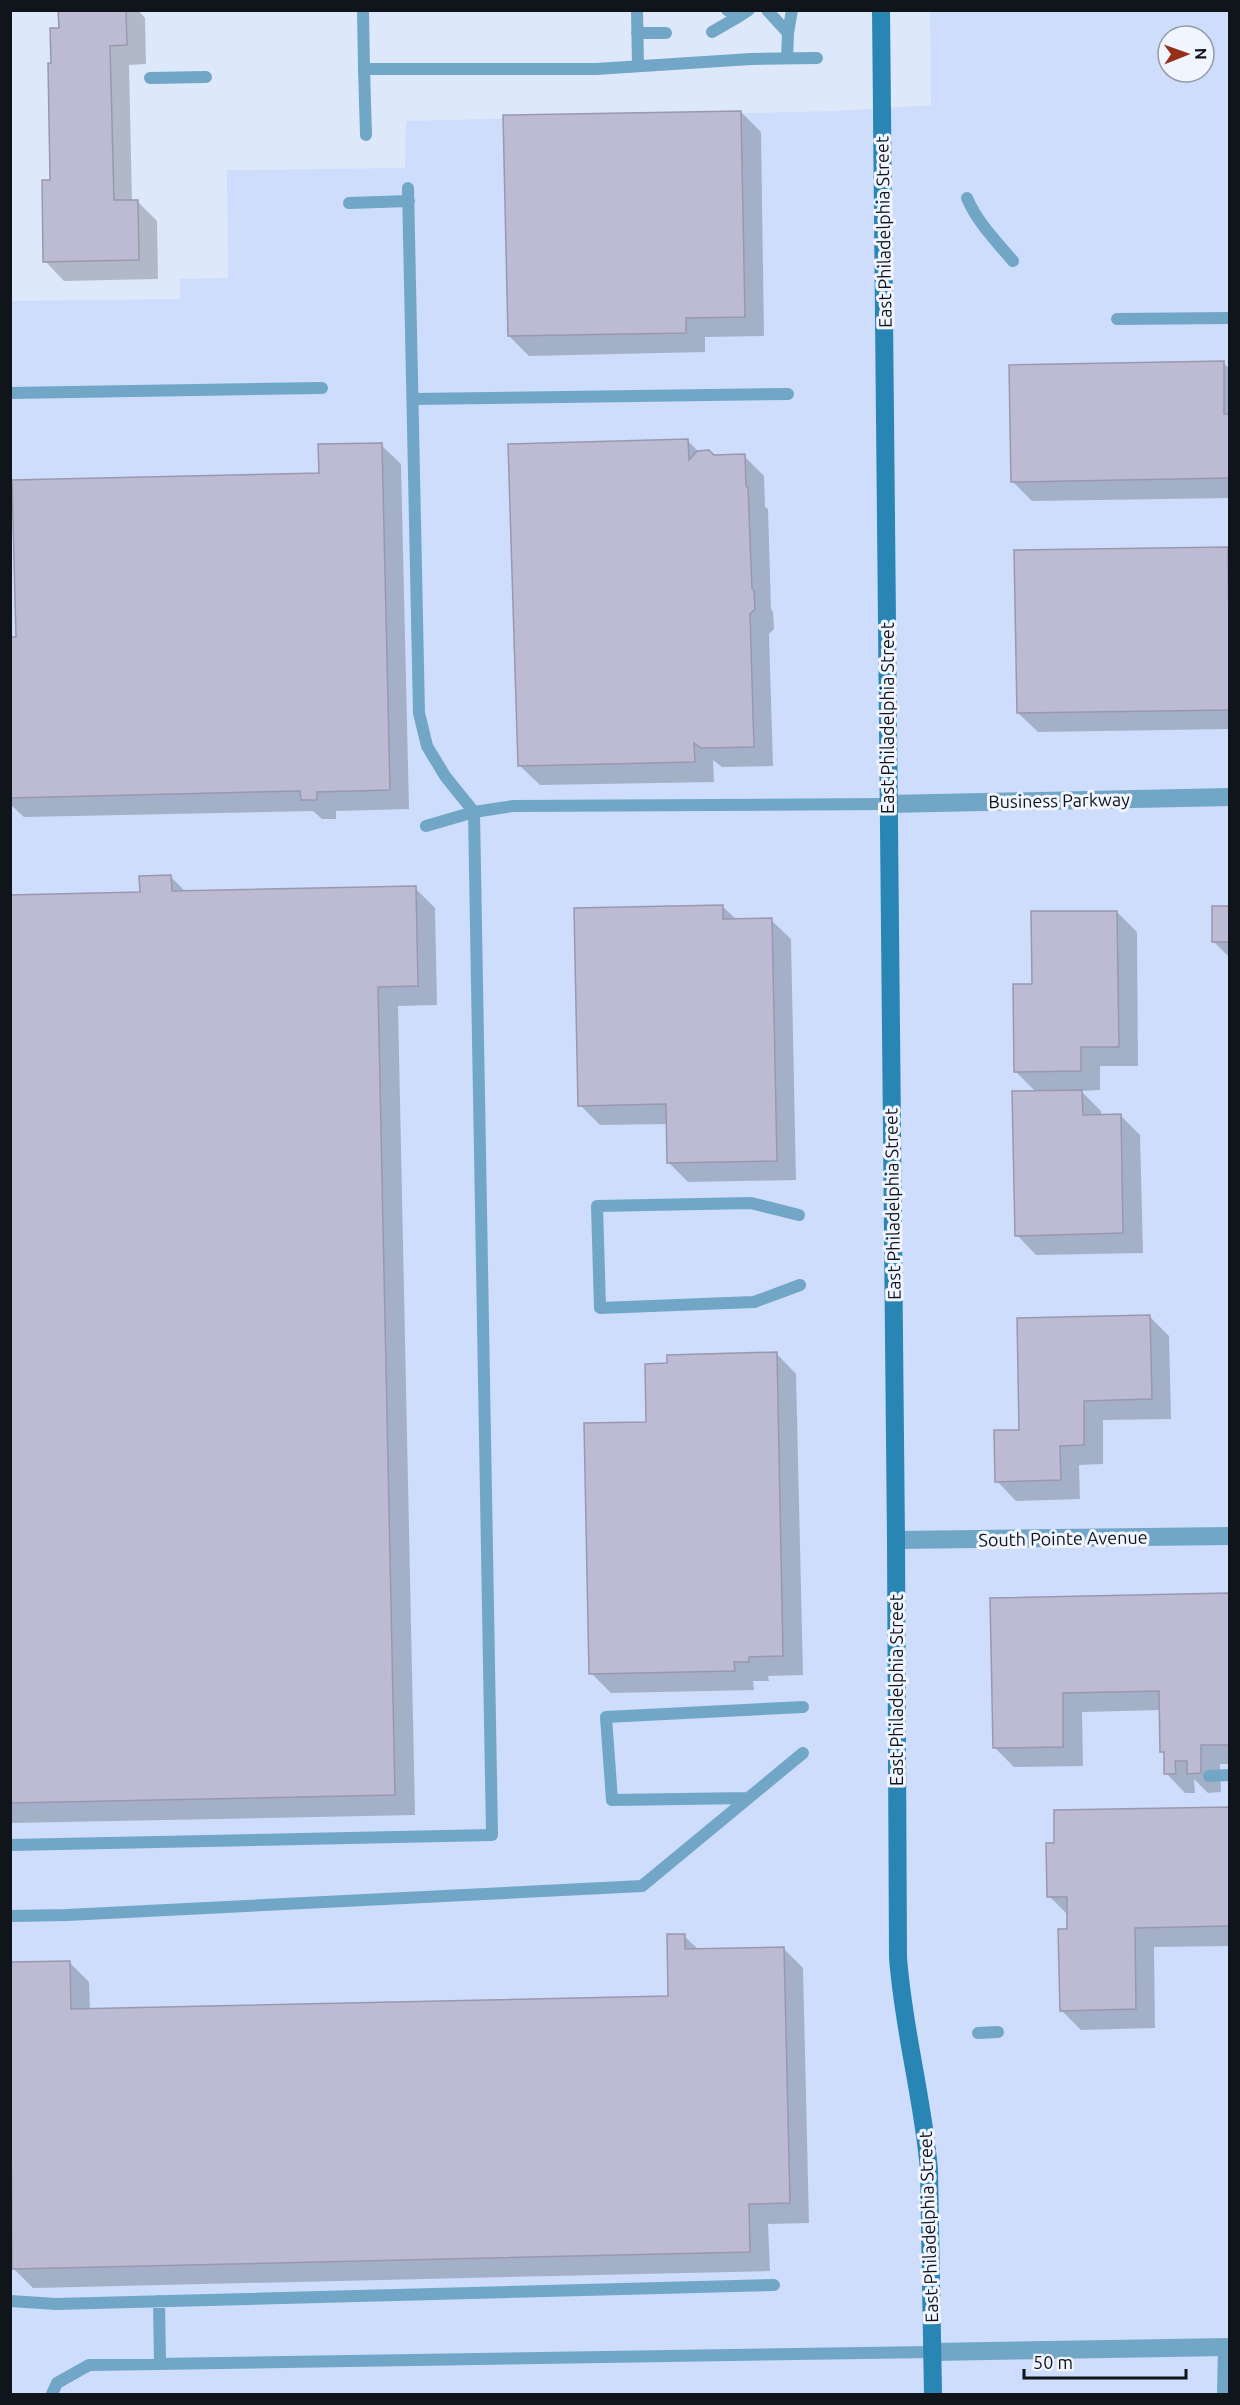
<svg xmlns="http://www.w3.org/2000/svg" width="1240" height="2405" font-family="Ubuntu,sans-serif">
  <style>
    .built { fill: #cdddfb; fill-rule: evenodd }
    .shadow { fill: #0003 }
    .building { fill: #bdbbd4; stroke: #9998af; stroke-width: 1.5 }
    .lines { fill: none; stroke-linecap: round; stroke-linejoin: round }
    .lane { stroke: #72a6c6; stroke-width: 12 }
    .street { stroke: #72a6c6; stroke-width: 18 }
    .secondary { stroke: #2985b4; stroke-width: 18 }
    .labels { text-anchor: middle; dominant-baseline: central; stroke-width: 6; stroke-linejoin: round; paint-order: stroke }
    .street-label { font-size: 18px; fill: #10151c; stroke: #f0f5ff }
  </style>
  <rect width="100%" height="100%" fill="#dee8fb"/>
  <path class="built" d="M 930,11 L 1229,11 L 1229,2394 L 11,2394 L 10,301 L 180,299 L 180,279 L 228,278 L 227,170 L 405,168 L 406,121 L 838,111 L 931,105 ZM 1168,36 L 1204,36 L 1204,72 L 1168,72 Z"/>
  <path class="shadow" d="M 60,10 L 138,10 L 145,18 L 146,64 L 129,65 L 132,201 L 137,201 L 157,221 L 158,279 L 64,281 L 45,261 L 52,181 L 52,65 L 60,29 Z
    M 741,112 L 761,132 L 764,336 L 705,337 L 705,352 L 529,356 L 509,336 Z
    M 1223,363 L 1230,369 L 1230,498 L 1032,501 L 1013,482 Z
    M 687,440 L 699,452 L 713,457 L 744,456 L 764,476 L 765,507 L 768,509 L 771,609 L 773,612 L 774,629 L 769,634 L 773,766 L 722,767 L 713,760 L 714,782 L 540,785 L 520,766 Z
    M 381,445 L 401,464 L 409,809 L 336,811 L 336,819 L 322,819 L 313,811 L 24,817 L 10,804 L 10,639 L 17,639 L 320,475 Z
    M 1227,549 L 1230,551 L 1230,729 L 1038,732 L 1018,713 Z
    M 171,877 L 186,892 L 415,888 L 435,908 L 437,1005 L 398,1006 L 415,1815 L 10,1823 L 10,896 L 141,893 Z
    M 722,906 L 737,920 L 771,920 L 791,939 L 796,1180 L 688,1182 L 669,1163 L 668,1124 L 600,1125 L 580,1105 Z
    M 1230,908 L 1230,958 L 1213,941 Z
    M 1117,912 L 1137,932 L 1138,1066 L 1100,1066 L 1100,1090 L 1081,1091 L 1101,1111 L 1101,1116 L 1120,1115 L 1140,1135 L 1143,1253 L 1036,1255 L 1017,1235 L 1036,1092 L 1015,1071 L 1034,986 Z
    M 1149,1316 L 1169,1336 L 1171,1419 L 1103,1420 L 1103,1464 L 1079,1465 L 1080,1499 L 1016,1501 L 997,1481 L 1021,1431 Z
    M 777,1354 L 796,1374 L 803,1675 L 768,1676 L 769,1681 L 753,1681 L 754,1690 L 611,1693 L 591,1673 L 648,1424 Z
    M 1230,1595 L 1230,1764 L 1220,1764 L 1221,1792 L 1208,1793 L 1194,1779 L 1195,1793 L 1185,1793 L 1166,1773 L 1165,1755 L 1162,1752 L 1161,1710 L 1082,1712 L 1083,1766 L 1014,1767 L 995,1748 L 992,1600 Z
    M 1230,1808 L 1230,1946 L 1154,1947 L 1155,2028 L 1081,2030 L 1061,2010 L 1069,1916 L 1049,1896 Z
    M 684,1936 L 699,1950 L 783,1948 L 803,1968 L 809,2223 L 768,2224 L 770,2271 L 33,2288 L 13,2268 L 13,2237 L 10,2238 L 10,1964 L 69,1962 L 89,1982 L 90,2010 L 670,1997 Z"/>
  <path class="building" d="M 58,10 L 126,10 L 127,45 L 110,46 L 114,200 L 138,200 L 139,260 L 43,262 L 42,180 L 50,180 L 48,63 L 51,63 L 50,28 L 59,28 Z
    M 741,111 L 745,317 L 686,318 L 686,333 L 508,336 L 503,115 Z
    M 1224,361 L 1224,414 L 1230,414 L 1230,478 L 1011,482 L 1009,365 Z
    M 688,439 L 689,460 L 697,451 L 709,450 L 714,455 L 745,454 L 746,486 L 748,488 L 752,589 L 754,591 L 755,609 L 750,614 L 754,747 L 701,748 L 694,743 L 695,762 L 518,766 L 508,444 Z
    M 382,443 L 390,790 L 317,792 L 317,800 L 301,800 L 300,791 L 10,798 L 10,637 L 16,637 L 12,480 L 319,473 L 318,444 Z
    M 1228,547 L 1230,710 L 1017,713 L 1014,550 Z
    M 171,875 L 172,891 L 416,886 L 418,986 L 378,987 L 395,1795 L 10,1803 L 10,895 L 140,892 L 139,876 Z
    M 723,905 L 723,919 L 772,918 L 777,1161 L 667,1163 L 666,1104 L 578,1106 L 574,908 Z
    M 1212,906 L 1230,906 L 1230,942 L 1212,942 Z
    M 1031,911 L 1117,911 L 1119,1047 L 1081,1047 L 1081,1071 L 1014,1072 L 1013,984 L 1032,984 Z
    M 1082,1090 L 1083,1115 L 1121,1114 L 1123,1233 L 1015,1236 L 1012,1091 Z
    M 1150,1315 L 1152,1399 L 1084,1401 L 1084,1445 L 1060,1446 L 1061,1480 L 995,1482 L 994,1430 L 1019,1430 L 1017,1318 Z
    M 777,1352 L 783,1656 L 749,1657 L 749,1662 L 734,1662 L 735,1671 L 589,1674 L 584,1423 L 646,1422 L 645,1364 L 667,1363 L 667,1355 Z
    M 1230,1593 L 1230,1745 L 1201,1745 L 1201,1773 L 1187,1774 L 1187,1761 L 1175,1761 L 1176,1774 L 1164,1774 L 1164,1752 L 1160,1752 L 1159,1691 L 1063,1693 L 1063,1747 L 993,1748 L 990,1598 Z
    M 1230,1807 L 1230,1926 L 1135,1928 L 1136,2009 L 1060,2011 L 1058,1929 L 1067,1929 L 1067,1897 L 1047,1897 L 1046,1843 L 1054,1843 L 1054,1810 Z
    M 667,1934 L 685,1934 L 685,1949 L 784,1947 L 790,2203 L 749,2204 L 750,2252 L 12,2269 L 10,1962 L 70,1961 L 71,2009 L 668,1996 Z"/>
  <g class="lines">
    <path class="lane" d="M 363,10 L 364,69 L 596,69 L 751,59 L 817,58
      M 637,10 L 638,66
      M 727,10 L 738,17 L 749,10
      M 767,10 L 788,33 L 787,58
      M 712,32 L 738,17
      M 637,33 L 666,33
      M 788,33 L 792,10
      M 364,69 L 366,135
      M 150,78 L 206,77
      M 967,198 C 977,222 996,241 1013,261
      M 349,203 L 409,201
      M 1117,319 L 1230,318
      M 10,393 L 322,388
      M 413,399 L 788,394
      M 426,826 L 474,812 L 513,806 L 888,804
      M 799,1215 L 751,1203 L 597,1206 L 600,1308 L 754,1302 L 800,1285
      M 1209,1776 L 1230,1775
      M 748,1798 L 612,1800 L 606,1717 L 803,1707
      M 10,1845 L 492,1835 L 474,812 L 445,776 L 427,746 L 419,713 L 408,188
      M 10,1916 L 67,1915 L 642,1886 L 803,1753
      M 978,2033 L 998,2032
      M 10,2301 L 56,2304 L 774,2285
      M 159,2301 L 160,2364
      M 52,2394 L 57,2383 L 89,2365 L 932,2352
      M 1223,2394 L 1224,2347"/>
    <path class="street" d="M 888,804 L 1230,797
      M 896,1540 L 1230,1536
      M 932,2352 L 1230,2347"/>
    <path class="secondary" d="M 881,10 L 896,1540 L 898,1957 C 903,2029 923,2098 929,2170 L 933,2394"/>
  </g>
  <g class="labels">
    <g class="street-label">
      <text transform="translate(883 232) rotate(-91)">East Philadelphia Street</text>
      <text transform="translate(887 718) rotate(-90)">East Philadelphia Street</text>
      <text transform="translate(1059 800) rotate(-1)">Business Parkway</text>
      <text transform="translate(892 1204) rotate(-91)">East Philadelphia Street</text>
      <text transform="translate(1063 1538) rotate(-1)">South Pointe Avenue</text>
      <text transform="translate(896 1690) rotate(-90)">East Philadelphia Street</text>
      <text transform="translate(928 2227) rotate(-92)">East Philadelphia Street</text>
    </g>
  </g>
  <rect width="1240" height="2405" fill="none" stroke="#10151c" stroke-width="24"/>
  <g transform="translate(1186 54) rotate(89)"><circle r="28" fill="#f0f5ff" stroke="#969ba4" stroke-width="1.5"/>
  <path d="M0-4.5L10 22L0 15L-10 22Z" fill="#972e17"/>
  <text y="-9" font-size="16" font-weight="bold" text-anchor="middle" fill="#10151c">N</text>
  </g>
  <path d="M1024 2369v9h162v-9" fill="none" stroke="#10151c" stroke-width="3"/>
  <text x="1033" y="2369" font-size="18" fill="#10151c" stroke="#f0f5ff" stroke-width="4.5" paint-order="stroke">50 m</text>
</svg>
